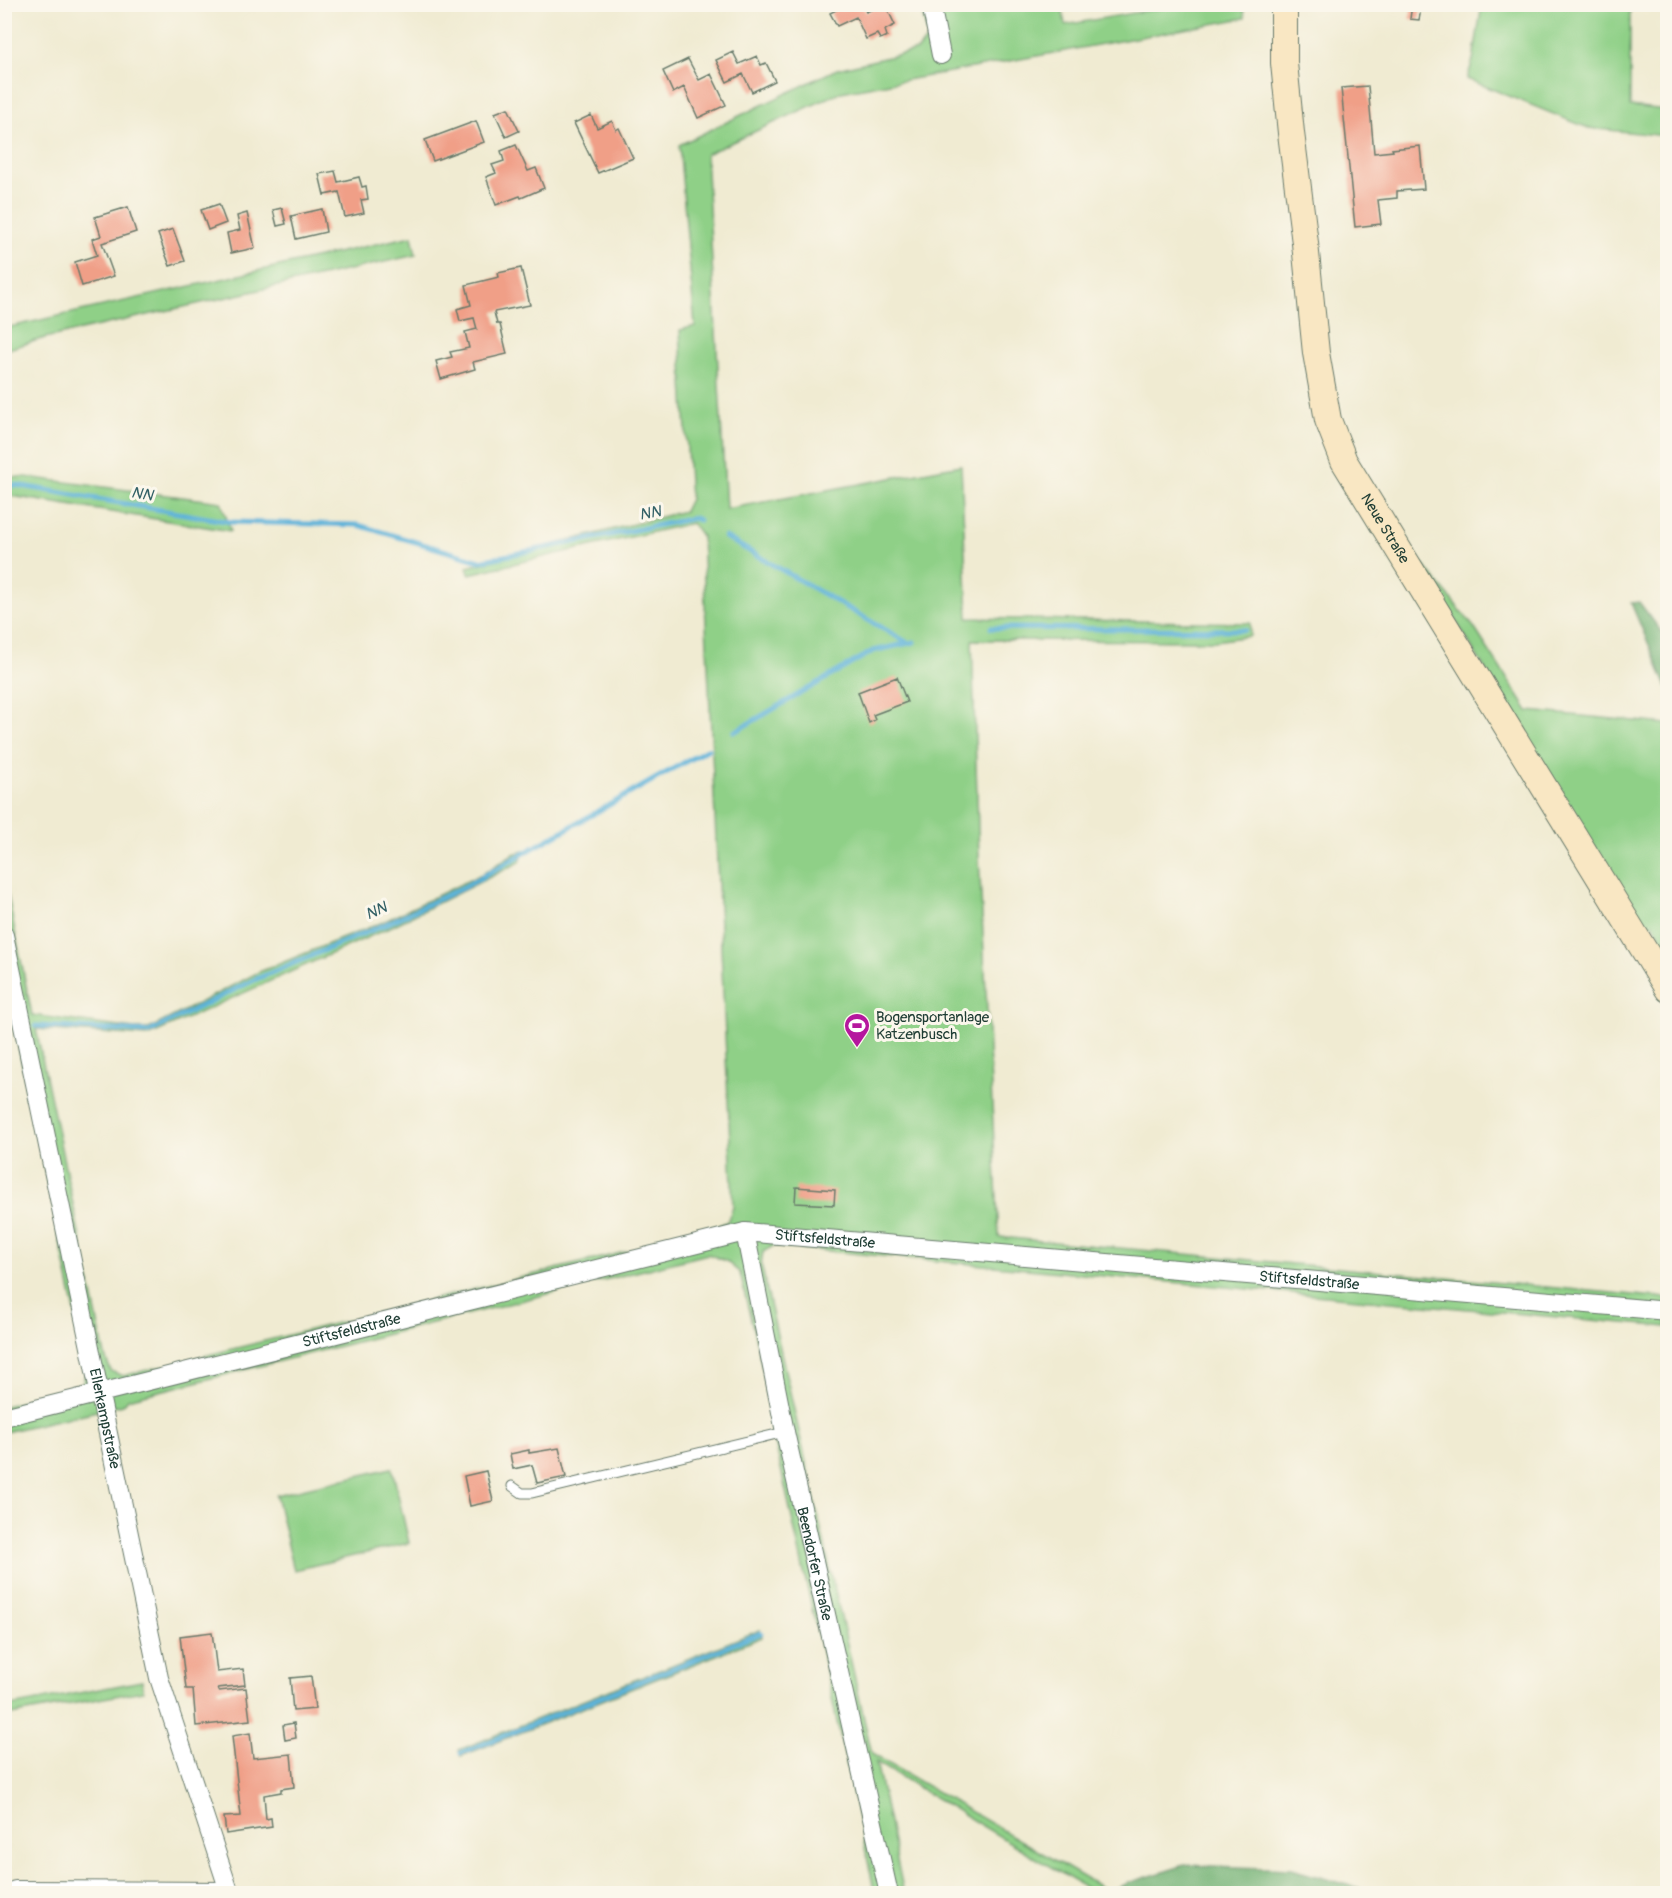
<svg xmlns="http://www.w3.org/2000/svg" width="1672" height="1898" font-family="Pangolin,sans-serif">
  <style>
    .green { fill: #8fd087; stroke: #57865e; stroke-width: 1.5 }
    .forest { fill: #73b274; stroke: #497854; stroke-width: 1.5 }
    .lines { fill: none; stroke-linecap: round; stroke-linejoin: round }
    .stream { stroke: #5db2d9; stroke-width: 5 }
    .building { fill: #f09f87 }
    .lane-casing { stroke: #687a6b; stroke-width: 11 }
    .street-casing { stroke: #687a6b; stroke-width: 20 }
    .secondary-casing { stroke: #687a6b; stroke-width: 28 }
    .lane { stroke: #fff; stroke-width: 9 }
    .street { stroke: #fff; stroke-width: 18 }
    .secondary { stroke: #f9e7c3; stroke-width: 26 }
    .labels { text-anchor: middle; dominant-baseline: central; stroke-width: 6; stroke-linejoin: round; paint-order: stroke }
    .street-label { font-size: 15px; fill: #1f3d34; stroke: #fbf7ec }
    .poi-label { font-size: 15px; fill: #1f3d34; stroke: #fbf7ec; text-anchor: start }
    .water-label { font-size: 16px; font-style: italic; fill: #326066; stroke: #fbf7ec }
  </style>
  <rect width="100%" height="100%" fill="#fbf7ec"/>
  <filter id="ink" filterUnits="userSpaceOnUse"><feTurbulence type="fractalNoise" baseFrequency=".0167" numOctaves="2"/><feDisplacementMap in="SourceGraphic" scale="12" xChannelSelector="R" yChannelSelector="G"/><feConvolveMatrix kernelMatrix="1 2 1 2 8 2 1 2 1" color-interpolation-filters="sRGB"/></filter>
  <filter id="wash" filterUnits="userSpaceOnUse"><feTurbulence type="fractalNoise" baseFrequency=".008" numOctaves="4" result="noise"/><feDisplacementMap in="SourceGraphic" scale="24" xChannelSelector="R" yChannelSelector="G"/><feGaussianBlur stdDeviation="1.35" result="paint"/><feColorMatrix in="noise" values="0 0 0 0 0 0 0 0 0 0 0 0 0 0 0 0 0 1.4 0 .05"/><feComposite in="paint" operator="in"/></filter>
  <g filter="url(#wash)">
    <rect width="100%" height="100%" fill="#f0ebd2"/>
    <path class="green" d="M 920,5 L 1062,5 L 1065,25 L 1179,5 L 1243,5 L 1245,18 L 841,92 L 706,154 L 726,509 L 961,465 L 968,618 L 1250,623 L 1250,636 L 1215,641 L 972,640 L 979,858 L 999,1237 L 1667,1298 L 1667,1327 L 773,1246 L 763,1252 L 761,1264 L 872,1754 L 1109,1892 L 1094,1893 L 876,1762 L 904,1893 L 875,1893 L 772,1428 L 762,1366 L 740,1273 L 726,1261 L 708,1254 L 128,1399 L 123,1405 L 5,1432 L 5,1406 L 74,1389 L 83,1382 L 87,1368 L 14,1026 L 11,1021 L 5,1022 L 5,1013 L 9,1013 L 10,1008 L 4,981 L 4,877 L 32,1015 L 134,1029 L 149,1029 L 259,972 L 383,922 L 484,873 L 513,854 L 524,851 L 520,862 L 386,929 L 148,1036 L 36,1029 L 105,1356 L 111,1371 L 123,1376 L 706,1232 L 728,1221 L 733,1207 L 702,537 L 692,523 L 469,574 L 467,567 L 684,511 L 690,499 L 680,330 L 695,326 L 679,145 L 837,69 L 918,50 L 928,37 Z
      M 1482,5 L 1630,5 L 1630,106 L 1667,110 L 1667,136 L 1588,128 L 1467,79 L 1473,60 Z
      M 412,236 L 416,255 L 45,338 L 5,350 L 5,328 Z
      M 5,477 L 26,477 L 221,502 L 231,531 L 5,495 Z
      M 1417,557 L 1473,626 L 1528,711 L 1667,724 L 1667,949 L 1653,923 L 1643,929 Z
      M 392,1468 L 409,1543 L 294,1570 L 276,1495 Z
      M 760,1630 L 762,1637 L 461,1756 L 459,1750 Z
      M 142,1681 L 143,1691 L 5,1716 L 5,1707 Z"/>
    <path class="forest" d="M 1639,602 L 1667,639 L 1667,687 L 1631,603 Z
      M 1185,1865 L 1291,1869 L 1377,1893 L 1104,1893 L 1128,1883 Z"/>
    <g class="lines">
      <path class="stream" d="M 4,486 L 16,485 L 231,522 L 358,525 L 480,561 L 694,518 L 699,520
        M 725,537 L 908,643
        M 991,628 L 1245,630
        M 734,732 L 873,651 L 914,642
        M 4,1023 L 7,1023
        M 36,1026 L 149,1032 L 254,980 L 384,925 L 466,886 L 708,749
        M 461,1753 L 761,1633"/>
    </g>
    <g id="blocks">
      <path class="building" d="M 848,4 L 862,4 L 866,12 L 885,4 L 895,25 L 885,30 L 887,36 L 880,39 L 877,34 L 866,39 L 856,17 L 837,26 L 830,13 Z
        M 1412,4 L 1422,4 L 1419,20 L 1410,19 Z
        M 733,52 L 739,64 L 757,56 L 761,65 L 766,63 L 775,81 L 752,92 L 743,74 L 727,82 L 716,60 Z
        M 688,59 L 699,80 L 711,74 L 726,105 L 698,118 L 684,87 L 673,93 L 663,71 Z
        M 1368,86 L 1374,153 L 1393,151 L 1392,149 L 1420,146 L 1424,189 L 1397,191 L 1397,198 L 1378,200 L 1381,224 L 1355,227 L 1341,88 Z
        M 508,108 L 519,131 L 506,137 L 495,113 Z
        M 591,115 L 597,128 L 612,121 L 616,130 L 619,128 L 633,158 L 598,173 L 574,123 Z
        M 476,121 L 484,142 L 433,161 L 425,140 Z
        M 516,145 L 528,171 L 536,168 L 544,188 L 521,198 L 520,196 L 496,205 L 486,177 L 496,173 L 492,165 L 504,161 L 501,151 Z
        M 335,171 L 338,182 L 359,177 L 362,187 L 366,186 L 368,199 L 361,200 L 364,213 L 345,217 L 339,192 L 324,195 L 319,174 Z
        M 219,204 L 226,223 L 208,230 L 201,210 Z
        M 128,207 L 136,232 L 102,243 L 114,276 L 82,286 L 75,262 L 97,255 L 92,239 L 101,236 L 95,217 Z
        M 282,208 L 286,224 L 277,226 L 273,210 Z
        M 322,209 L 326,232 L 296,239 L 291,216 Z
        M 247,213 L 255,248 L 231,253 L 227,233 L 240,230 L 237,216 Z
        M 173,229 L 185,261 L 170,266 L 158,234 Z
        M 521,268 L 530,305 L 494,312 L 497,324 L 500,324 L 507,354 L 473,362 L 475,369 L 441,379 L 436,361 L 452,357 L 450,352 L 469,348 L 465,332 L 477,329 L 474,318 L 460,321 L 457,309 L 471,305 L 466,285 L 499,277 L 498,273 Z
        M 897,677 L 907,702 L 873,715 L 875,720 L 869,723 L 858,692 Z
        M 796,1187 L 835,1190 L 834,1205 L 795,1203 Z
        M 559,1448 L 566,1477 L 537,1483 L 532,1465 L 513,1469 L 510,1454 L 529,1450 L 529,1453 Z
        M 486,1471 L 493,1501 L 470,1506 L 464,1476 Z
        M 212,1632 L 217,1672 L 243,1669 L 245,1685 L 218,1688 L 219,1691 L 246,1688 L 250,1720 L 196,1726 L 193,1689 L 186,1689 L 180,1636 Z
        M 311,1676 L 315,1709 L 293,1711 L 290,1678 Z
        M 294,1723 L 296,1738 L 285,1740 L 283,1725 Z
        M 250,1733 L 253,1758 L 291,1754 L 294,1787 L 281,1789 L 281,1792 L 264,1795 L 266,1819 L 271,1818 L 272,1827 L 226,1834 L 224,1817 L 241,1816 L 232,1736 Z"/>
    </g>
  </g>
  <g filter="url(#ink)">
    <use href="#blocks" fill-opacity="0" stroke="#687a6b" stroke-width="1.5"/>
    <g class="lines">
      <defs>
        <path id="lane" d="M 512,1486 L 522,1493 L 532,1493 L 785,1432"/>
        <g id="street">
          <path d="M 931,4 L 941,55"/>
          <path id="s1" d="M 4,935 L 159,1678 L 230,1894"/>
          <path id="s2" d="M 745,1232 L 785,1432 L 889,1894"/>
          <path id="s3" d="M 4,1417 L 745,1232 L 1668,1311"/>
          <path d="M 15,1890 L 230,1891"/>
        </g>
        <g id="secondary">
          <path id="s4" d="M 1284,4 L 1284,63 L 1291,133 L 1305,243 L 1316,353 L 1328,420 L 1344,461 L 1668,989"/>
        </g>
      </defs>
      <use href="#lane" class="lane-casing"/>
      <use href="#street" class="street-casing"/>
      <use href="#secondary" class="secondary-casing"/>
      <use href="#lane" class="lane"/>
      <use href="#street" class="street"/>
      <use href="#secondary" class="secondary"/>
    </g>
  </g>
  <defs>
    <symbol id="stadium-pin" viewBox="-11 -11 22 30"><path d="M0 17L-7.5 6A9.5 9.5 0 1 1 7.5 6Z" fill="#b5179e" stroke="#fbf7ec"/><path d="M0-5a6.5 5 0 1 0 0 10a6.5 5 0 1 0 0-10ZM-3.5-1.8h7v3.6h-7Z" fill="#fff"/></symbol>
  </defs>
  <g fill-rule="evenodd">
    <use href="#stadium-pin" x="842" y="1011" width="30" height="40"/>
  </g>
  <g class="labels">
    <g class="street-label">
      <text stroke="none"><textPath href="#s4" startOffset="542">Neue Straße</textPath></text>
      <text stroke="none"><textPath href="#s3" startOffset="844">Stiftsfeldstraße</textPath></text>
      <text stroke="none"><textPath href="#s3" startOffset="1330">Stiftsfeldstraße</textPath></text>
      <text stroke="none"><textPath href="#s3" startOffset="358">Stiftsfeldstraße</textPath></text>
      <text stroke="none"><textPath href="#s1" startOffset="494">Ellerkampstraße</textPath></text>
      <text stroke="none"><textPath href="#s2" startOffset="339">Beendorfer Straße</textPath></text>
    </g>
    <g class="poi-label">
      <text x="876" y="1017">Bogensportanlage<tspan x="876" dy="17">Katzenbusch</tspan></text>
    </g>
    <g class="water-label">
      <text transform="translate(142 494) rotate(9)">NN</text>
      <text transform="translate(650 513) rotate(-11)">NN</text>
      <text transform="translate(376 911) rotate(-24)">NN</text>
    </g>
  </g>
  <rect width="1672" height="1898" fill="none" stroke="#fbf7ec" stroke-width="24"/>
</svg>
